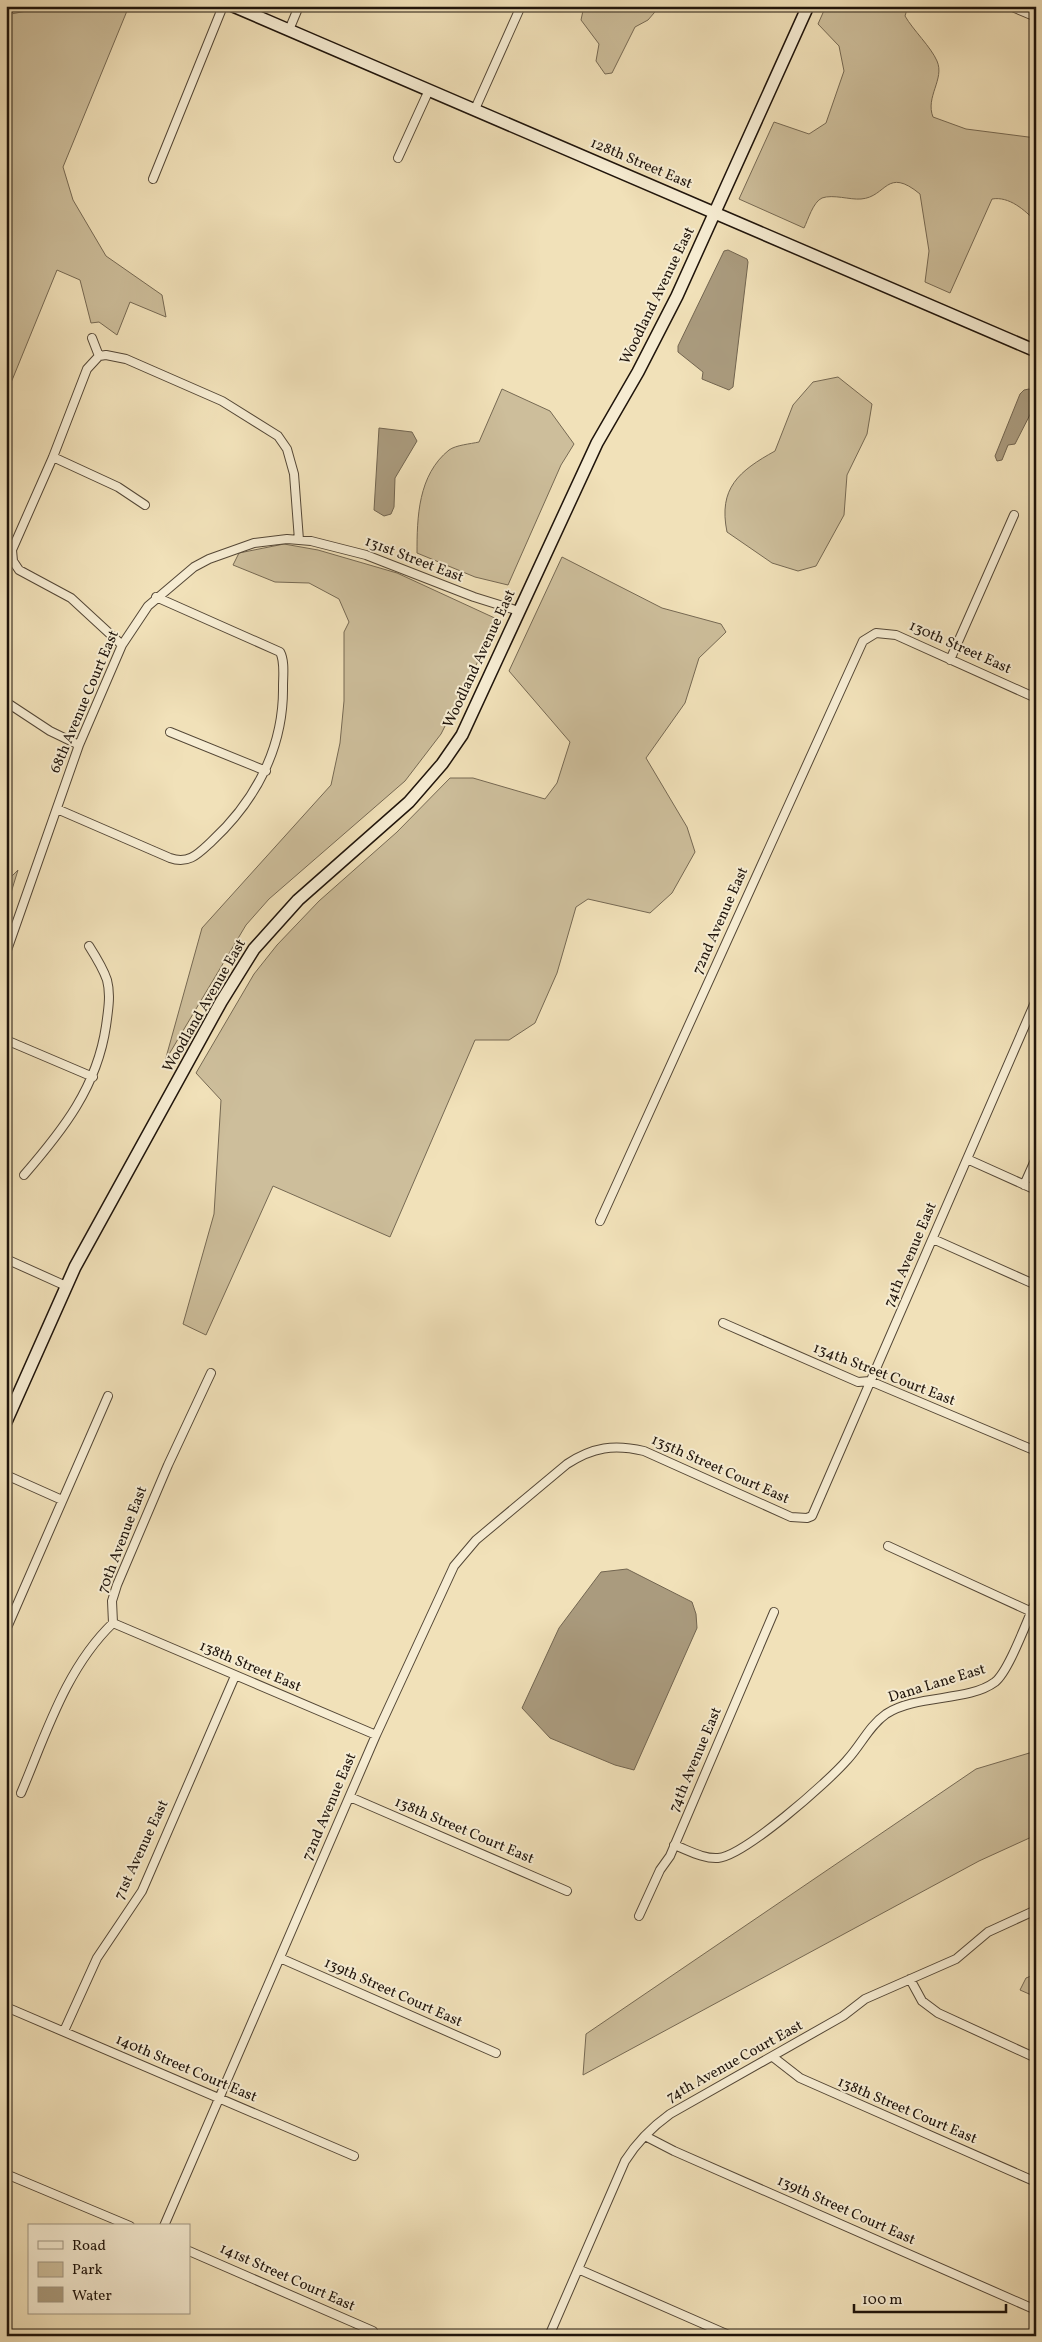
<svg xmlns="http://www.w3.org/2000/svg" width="1042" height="2342" font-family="Vollkorn,serif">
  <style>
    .green { fill: #cdbe9b; stroke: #766953 }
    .water { fill: #aa9b7e; stroke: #726550 }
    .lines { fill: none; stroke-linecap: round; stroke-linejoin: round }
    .street-casing { stroke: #544736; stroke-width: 10 }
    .secondary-casing { stroke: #1f140b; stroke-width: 14 }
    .street { stroke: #f6ecd2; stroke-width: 8 }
    .secondary { stroke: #f6ecd2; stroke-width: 11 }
    .labels { text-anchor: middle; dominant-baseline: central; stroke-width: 4; stroke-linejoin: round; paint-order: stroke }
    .street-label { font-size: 15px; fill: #1f140b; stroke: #f6ecd2 }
  </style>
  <rect width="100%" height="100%" fill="#f1e1b9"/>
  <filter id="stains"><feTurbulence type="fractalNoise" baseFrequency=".004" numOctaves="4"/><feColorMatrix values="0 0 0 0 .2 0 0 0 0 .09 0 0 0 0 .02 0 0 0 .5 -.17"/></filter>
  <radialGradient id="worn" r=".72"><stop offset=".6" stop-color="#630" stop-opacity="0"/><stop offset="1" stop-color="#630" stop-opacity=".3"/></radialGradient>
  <path class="green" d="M 52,6 L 129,6 L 63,167 L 73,200 L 106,256 L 162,295 L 166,317 L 130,302 L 117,335 L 99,322 L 91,323 L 80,280 L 57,270 L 6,395 L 6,15 Z
    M 584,6 L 660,6 L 648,20 L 635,27 L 612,73 L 605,74 L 596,61 L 599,44 L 581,20 Z
    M 826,6 L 908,6 L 905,16 C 913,30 931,47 937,61 C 945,79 925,97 933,117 L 966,129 L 1036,138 L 1036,222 C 1025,210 1009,196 992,199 L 950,293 L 925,282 L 929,251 L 920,194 C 886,166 887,197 861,199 C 850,200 833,194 822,198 C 813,202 808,220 804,228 L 739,199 L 774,122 L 809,134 L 826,123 L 844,71 L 839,46 L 818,24 Z
    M 838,377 L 872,404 L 867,434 L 847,475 L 844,515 L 816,566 L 798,571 L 772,563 L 727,532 C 718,488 739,471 775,451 L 793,405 L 813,382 Z
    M 502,389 L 550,411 L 574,444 L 561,465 L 508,585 L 475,577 L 417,553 C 417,517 418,475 449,450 C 456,445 470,444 479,442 Z
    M 284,544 L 318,550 L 397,573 L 499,620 L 441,734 L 405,781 L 269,899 L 246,925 L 165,1061 L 202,928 L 331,785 L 340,743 L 344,701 L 344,632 L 349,622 L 339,599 L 309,583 L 275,582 L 233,565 L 239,553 Z
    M 562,557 L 662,608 L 721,624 L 726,632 L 699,658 L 685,703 L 646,758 L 687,827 L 695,852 L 672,893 L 650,913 L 588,899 L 576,907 L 557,973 L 535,1023 L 509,1040 L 475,1040 L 390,1237 L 273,1186 L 206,1335 L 183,1324 L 214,1214 L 221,1100 L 196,1073 L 254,974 L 277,945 L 319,901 L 397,832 L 450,778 L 473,778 L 545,799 L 557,783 L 570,742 L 509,671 Z
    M 18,870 L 6,909 L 6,882 Z
    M 1036,1751 L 1036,1835 L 979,1861 L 583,2075 L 586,2034 L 976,1769 Z
    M 1036,1974 L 1036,1997 L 1020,1990 L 1026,1978 Z"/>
  <path class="water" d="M 728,250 L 747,259 L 748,262 L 733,387 L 729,390 L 702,379 L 703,372 L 678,352 L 678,346 L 724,251 Z
    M 1029,389 L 1036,392 L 1036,403 L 1015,444 L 1008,445 L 1002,460 L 997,461 L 995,456 L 1020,394 L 1024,390 Z
    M 379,428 L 412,432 L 417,441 L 395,478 L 394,507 L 391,514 L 384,516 L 374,510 Z
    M 627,1569 L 692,1602 L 696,1614 L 697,1628 L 634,1770 L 615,1765 L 550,1738 L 522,1708 L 559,1628 L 601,1572 Z"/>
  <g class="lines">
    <defs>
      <path id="street" d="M 1010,6 L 1036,17
        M 289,30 L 299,6
        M 475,109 L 521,6
        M 398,158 L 429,90
        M 153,179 L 223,6
        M 92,338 L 99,356
        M 53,457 L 118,487 L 145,505
        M 122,645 L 71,598 L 19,570 L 13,561 L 12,550 L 53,457 L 87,369 L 99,356 L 106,355 L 126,359 L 222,401 L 278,436 L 287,449 L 294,474 L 299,540
        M 950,660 L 1014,515
        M 6,702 L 50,731 L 79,745
        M 170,732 L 266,771
        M 57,809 L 170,858 C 189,865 199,853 212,841 C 256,800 284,747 283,686 C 283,676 285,661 280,652 L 156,597
        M 6,953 L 79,745 L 122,645 L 148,606 L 194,567 L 209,559 L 254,543 L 287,539 L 311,541 L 366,555 L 474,597 L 519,611
        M 6,1040 L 93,1077
        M 967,1159 L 1036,1190
        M 24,1175 C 63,1130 97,1087 106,1026 C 108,1011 111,995 107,980 C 103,968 96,957 89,946
        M 1024,1185 L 1036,1158
        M 600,1221 L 863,641 L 876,633 L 896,635 L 1036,698
        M 933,1239 L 1036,1285
        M 6,1259 L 66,1286
        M 723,1323 L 858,1382 L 870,1381 L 1036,1451
        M 6,1475 L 62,1500
        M 888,1546 L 1034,1613
        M 113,1623 L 376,1735
        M 113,1623 L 112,1601 L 117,1585 L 168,1465 L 211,1373
        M 6,1630 L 108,1396
        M 21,1793 C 46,1734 66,1668 113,1623
        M 350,1797 L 567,1891
        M 674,1845 C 688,1850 703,1859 718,1858 C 744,1856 828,1782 847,1760 C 861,1745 869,1726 886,1714 C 917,1694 968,1702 995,1682 C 1009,1671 1027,1620 1036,1601
        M 639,1916 L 660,1870 L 670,1856 L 774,1612
        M 280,1958 L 496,2053
        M 910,1979 L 922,2001 L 938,2013 L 1036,2058
        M 6,2007 L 354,2156
        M 64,2031 L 97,1958 L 142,1891 L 235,1676
        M 773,2057 L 800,2078 L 1036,2182
        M 645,2136 L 674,2151 L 1036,2310
        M 6,2174 L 130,2226
        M 164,2226 L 376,1735 L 454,1566 L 476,1540 L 567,1464 C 593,1447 614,1444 644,1451 L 791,1517 L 807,1518 L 812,1516 L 1036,1000
        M 189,2251 L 373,2331
        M 578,2269 L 731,2336
        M 549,2336 L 625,2161 C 637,2142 652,2127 670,2114 L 843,2016 L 865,1999 L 956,1959 L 988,1932 L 1036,1910"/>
      <path id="secondary" d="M 233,6 L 1036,351
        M 6,1422 L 75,1267 L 221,1002 L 254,949 L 298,900 L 409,802 L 442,764 L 462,735 L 597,443 L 638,372 L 677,296 L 808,6"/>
    </defs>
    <use href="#street" class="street-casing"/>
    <use href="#secondary" class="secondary-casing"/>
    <use href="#street" class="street"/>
    <use href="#secondary" class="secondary"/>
  </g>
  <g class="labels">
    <g class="street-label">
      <text transform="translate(641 164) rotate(23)">128th Street East</text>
      <text transform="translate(658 296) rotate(-64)">Woodland Avenue East</text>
      <text transform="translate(414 560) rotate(21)">131st Street East</text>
      <text transform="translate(960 648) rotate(24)">130th Street East</text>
      <text transform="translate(480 659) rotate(-65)">Woodland Avenue East</text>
      <text transform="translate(85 702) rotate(-67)">68th Avenue Court East</text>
      <text transform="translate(721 921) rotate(-66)">72nd Avenue East</text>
      <text transform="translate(205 1006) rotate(-60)">Woodland Avenue East</text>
      <text transform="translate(911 1255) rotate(-67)">74th Avenue East</text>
      <text transform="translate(884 1375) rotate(21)">134th Street Court East</text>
      <text transform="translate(720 1470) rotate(24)">135th Street Court East</text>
      <text transform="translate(123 1540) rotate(-69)">70th Avenue East</text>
      <text transform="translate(250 1667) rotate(23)">138th Street East</text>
      <text transform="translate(937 1684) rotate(-17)">Dana Lane East</text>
      <text transform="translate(696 1760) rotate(-67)">74th Avenue East</text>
      <text transform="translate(330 1807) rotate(-67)">72nd Avenue East</text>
      <text transform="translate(464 1831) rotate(23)">138th Street Court East</text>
      <text transform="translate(142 1850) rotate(-65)">71st Avenue East</text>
      <text transform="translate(393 1993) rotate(24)">139th Street Court East</text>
      <text transform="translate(735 2062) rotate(-29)">74th Avenue Court East</text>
      <text transform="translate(186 2069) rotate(23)">140th Street Court East</text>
      <text transform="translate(907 2111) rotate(23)">138th Street Court East</text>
      <text transform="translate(846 2211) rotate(24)">139th Street Court East</text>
      <text transform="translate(287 2278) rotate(24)">141st Street Court East</text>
    </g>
  </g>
  <rect width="1042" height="2342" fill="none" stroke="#f1e1b9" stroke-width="25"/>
  <rect x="8" y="8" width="1027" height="2327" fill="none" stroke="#1f140b" stroke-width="2.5"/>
  <rect x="12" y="12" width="1017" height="2317" fill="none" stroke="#1f140b"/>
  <rect x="28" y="2224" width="162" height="90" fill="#f6ecd2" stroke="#a09682"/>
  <rect x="38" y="2241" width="25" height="8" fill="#f6ecd2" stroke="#a09682"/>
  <text x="72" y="2250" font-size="15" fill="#1f140b">Road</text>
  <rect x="38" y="2262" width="25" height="15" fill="#cdbe9b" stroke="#a09682"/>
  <text x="72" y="2274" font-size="15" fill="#1f140b">Park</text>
  <rect x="38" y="2287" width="25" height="15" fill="#aa9b7e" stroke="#a09682"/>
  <text x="72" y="2300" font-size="15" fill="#1f140b">Water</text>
  <path d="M854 2304v8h152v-8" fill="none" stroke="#1f140b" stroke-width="2.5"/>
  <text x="862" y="2304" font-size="15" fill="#1f140b" stroke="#f6ecd2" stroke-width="4" paint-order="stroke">100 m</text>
  <rect width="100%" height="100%" filter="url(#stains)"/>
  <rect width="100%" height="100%" fill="url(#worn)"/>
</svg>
